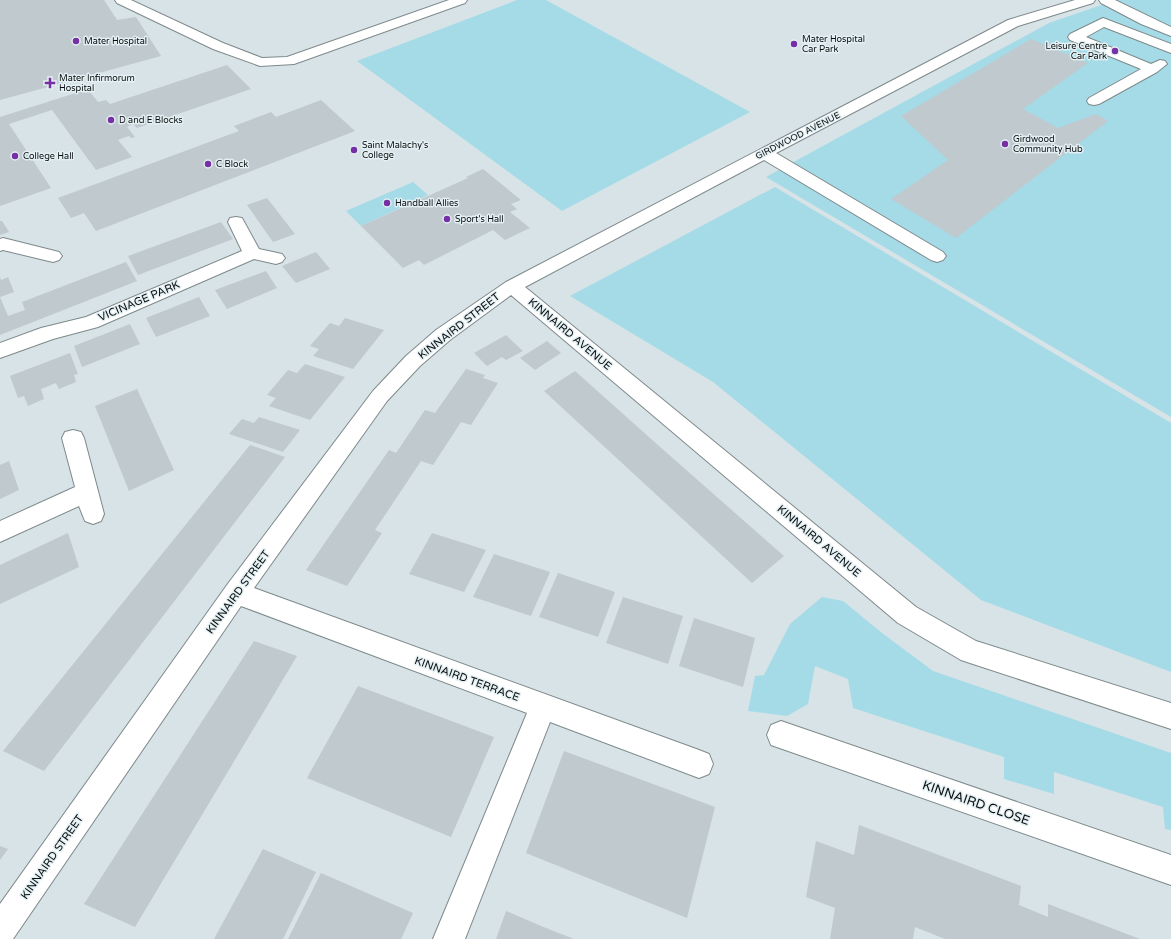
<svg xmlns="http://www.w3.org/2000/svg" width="1171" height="939" font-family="'Varela Round',sans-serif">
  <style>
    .green { fill: #a5dbe7 }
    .building { fill: #bfc9ce }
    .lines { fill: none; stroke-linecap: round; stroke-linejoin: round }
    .minor-casing { stroke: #7e898b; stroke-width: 2 }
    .minor { fill: #fff; fill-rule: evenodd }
    .poi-dot { fill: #7530a4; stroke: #e4f0f3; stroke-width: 1.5 }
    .labels { text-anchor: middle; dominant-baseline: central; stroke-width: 3; stroke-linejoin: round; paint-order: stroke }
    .far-poi-label { font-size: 9px; fill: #090d0e; stroke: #e4f0f3; text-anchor: start }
    .far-street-label { font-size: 9px; fill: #090d0e; stroke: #e4f0f3 }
    .street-label { font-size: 11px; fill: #090d0e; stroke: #e4f0f3 }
    .near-street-label { font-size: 13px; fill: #090d0e; stroke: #e4f0f3 }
  </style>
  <rect width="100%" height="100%" fill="#d7e3e6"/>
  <path class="green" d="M 517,0 L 546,0 L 750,112 L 562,211 L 357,61 Z
    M 1116,0 L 1171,0 L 1171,417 L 766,177 L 1049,23 Z
    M 413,182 L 428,195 L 361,226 L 346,211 Z
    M 775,187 L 1171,423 L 1171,672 L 981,600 L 713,382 L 570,296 Z
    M 822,597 L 843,601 L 882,633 L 933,671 L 1171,753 L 1171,830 L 1165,829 L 1163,807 L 1054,772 L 1054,794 L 1004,779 L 1004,757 L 853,708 L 848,679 L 815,666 L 808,704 L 787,716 L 748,711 L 755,676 L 764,675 L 790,624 Z"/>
  <path class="building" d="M 0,0 L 104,0 L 117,20 L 136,17 L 161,56 L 0,100 Z
    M 1031,39 L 1088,63 L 1023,109 L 1058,128 L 1096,114 L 1108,121 L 956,238 L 891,199 L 948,160 L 901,116 Z
    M 227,65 L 251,89 L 137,128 L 133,124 L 127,127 L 135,137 L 131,138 L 129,136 L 118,140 L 132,157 L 96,170 L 52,110 L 9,124 L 51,188 L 0,206 L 0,117 L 82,91 L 83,93 L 89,91 L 98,102 L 106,100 L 110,104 Z
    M 321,100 L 355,131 L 96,231 L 84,213 L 71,218 L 58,198 L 239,131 L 234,126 L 271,112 L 276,117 Z
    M 483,169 L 521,200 L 511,204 L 517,209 L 510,212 L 530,228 L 505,240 L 493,230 L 424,265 L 419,260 L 403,268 L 361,226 L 468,178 L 466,177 Z
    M 267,198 L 295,234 L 273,242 L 247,205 Z
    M 0,221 L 2,221 L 9,232 L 0,235 Z
    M 221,222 L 233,239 L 138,275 L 128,256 Z
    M 316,252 L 330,269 L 296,283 L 282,266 Z
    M 126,262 L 137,281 L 0,335 L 0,297 L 8,316 L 25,310 L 22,302 Z
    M 266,271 L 277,288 L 227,309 L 215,290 Z
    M 0,277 L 1,280 L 8,277 L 14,292 L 0,297 Z
    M 199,297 L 210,316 L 156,337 L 146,318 Z
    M 345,318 L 384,330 L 353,369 L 313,356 L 319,349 L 310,346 L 330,323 L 339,326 Z
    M 130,324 L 140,344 L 82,367 L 74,346 Z
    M 506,335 L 523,351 L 506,360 L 502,357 L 487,366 L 474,353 Z
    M 547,341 L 561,353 L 535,370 L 520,358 Z
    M 70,353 L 78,374 L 74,375 L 76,382 L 59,389 L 56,383 L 41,389 L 44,399 L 28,406 L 24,396 L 18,398 L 10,376 Z
    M 305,364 L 345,377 L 310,420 L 269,406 L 276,398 L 267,395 L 288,370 L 297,373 Z
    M 466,369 L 485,375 L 483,378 L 498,383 L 471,425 L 461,422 L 433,465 L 421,461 L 375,530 L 382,533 L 347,586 L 306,570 L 389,450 L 396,453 L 425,410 L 435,413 Z
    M 575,371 L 659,446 L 784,556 L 752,583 L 544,391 Z
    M 137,389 L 174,470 L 129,491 L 95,406 Z
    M 259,417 L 300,430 L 283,452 L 229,434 L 242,419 L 254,423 Z
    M 250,445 L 285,457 L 44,771 L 3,751 Z
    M 9,461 L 19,490 L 0,499 L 0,465 Z
    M 68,533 L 79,567 L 0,604 L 0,565 Z
    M 432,533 L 486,550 L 464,592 L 409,574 Z
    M 494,554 L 550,572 L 531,616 L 473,597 Z
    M 558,573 L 615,592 L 598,637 L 539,617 Z
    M 623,597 L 683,616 L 668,664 L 606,643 Z
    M 694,618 L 755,638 L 743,687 L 679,666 Z
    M 254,641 L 297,656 L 135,927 L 84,904 Z
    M 358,686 L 494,737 L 451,837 L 307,778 Z
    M 564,751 L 715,807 L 687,918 L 526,853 Z
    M 859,825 L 1021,886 L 1019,905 L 1048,917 L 1048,904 L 1140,939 L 945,939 L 915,927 L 913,939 L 830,939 L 835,908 L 806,897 L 816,841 L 854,855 Z
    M 0,846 L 8,849 L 0,860 Z
    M 263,849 L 316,872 L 283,939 L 214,939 Z
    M 321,873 L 413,913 L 401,939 L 288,939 Z
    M 506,911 L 541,926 L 574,939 L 496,939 Z"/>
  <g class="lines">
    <defs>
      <path id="minor" d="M 115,0 L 131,0 L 223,43 L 262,58 L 287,57 L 449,0 L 467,0 L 465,3 L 294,64 L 260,66 L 213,49 L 117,3 Z
        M 1075,0 L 1095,0 L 1093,3 L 1018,26 L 776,153 L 943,252 L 946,256 L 943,260 L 937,262 L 931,260 L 764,160 L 525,287 L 916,607 L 976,641 L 1171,703 L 1171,729 L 970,663 L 961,660 L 898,623 L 511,295 L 450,340 L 420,366 L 387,401 L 254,588 L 699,750 L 709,754 L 713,764 L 709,774 L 699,778 L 550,722 L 465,939 L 433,939 L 527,713 L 241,606 L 13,939 L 0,939 L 0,904 L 227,585 L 373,391 L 406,356 L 436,330 L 506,282 L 1008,20 Z
        M 1099,0 L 1115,0 L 1171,27 L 1171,36 L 1141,24 L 1101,3 Z
        M 1103,18 L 1171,44 L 1171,53 L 1104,27 L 1086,37 L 1151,64 L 1160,60 L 1165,61 L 1167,64 L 1157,72 L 1099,104 L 1094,105 L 1089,104 L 1087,101 L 1089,98 L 1141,69 L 1070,40 L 1068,37 L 1070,34 Z
        M 236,217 L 242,218 L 259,249 L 282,254 L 285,258 L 282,262 L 276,264 L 254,259 L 98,327 L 53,339 L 0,358 L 0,343 L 41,328 L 86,317 L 242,251 L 228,222 L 230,218 Z
        M 3,238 L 59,252 L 62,256 L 59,260 L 53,262 L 3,250 L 0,251 L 0,239 Z
        M 73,430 L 81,432 L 84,438 L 104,514 L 101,521 L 93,524 L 85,521 L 79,506 L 0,542 L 0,521 L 75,487 L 62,438 L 65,432 Z
        M 781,721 L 1171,855 L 1171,885 L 771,745 L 767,735 L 771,725 Z"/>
    </defs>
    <use href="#minor" class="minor-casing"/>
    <use href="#minor" class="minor"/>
  </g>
  <g class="poi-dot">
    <circle cx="76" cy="41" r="4"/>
    <circle cx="794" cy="44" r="4"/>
    <circle cx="1115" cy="51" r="4"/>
    <path d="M48 77h4v4h4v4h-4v4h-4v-4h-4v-4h4z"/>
    <circle cx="111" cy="120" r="4"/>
    <circle cx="1005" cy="144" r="4"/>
    <circle cx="354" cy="150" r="4"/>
    <circle cx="15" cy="156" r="4"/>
    <circle cx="208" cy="164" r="4"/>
    <circle cx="387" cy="203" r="4"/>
    <circle cx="447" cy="219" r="4"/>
  </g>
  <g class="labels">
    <g class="far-poi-label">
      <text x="802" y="39">Mater Hospital<tspan x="802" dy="10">Car Park</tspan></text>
      <text x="84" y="41">Mater Hospital</text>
      <text x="1107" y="46" text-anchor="end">Leisure Centre<tspan x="1107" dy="10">Car Park</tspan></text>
      <text x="59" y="78">Mater Infirmorum<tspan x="59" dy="10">Hospital</tspan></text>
      <text x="119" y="120">D and E Blocks</text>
      <text x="1013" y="139">Girdwood<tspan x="1013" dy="10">Community Hub</tspan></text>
      <text x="362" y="145">Saint Malachy's<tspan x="362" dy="10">College</tspan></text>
      <text x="23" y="156">College Hall</text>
      <text x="216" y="164">C Block</text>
      <text x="395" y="203">Handball Allies</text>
      <text x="455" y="219">Sport's Hall</text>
    </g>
    <g class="far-street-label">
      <text transform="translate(798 136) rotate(-27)">GIRDWOOD AVENUE</text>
    </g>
    <g class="street-label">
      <text transform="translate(139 301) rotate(-23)">VICINAGE PARK</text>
      <text transform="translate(459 326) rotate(-38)">KINNAIRD STREET</text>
      <text transform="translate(570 334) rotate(40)">KINNAIRD AVENUE</text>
      <text transform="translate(819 541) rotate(40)">KINNAIRD AVENUE</text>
      <text transform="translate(238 592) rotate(-54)">KINNAIRD STREET</text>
      <text transform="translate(467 679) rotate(20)">KINNAIRD TERRACE</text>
      <text transform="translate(52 857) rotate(-55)">KINNAIRD STREET</text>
    </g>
    <g class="near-street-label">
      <text transform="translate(976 803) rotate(19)">KINNAIRD CLOSE</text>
    </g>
  </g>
</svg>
